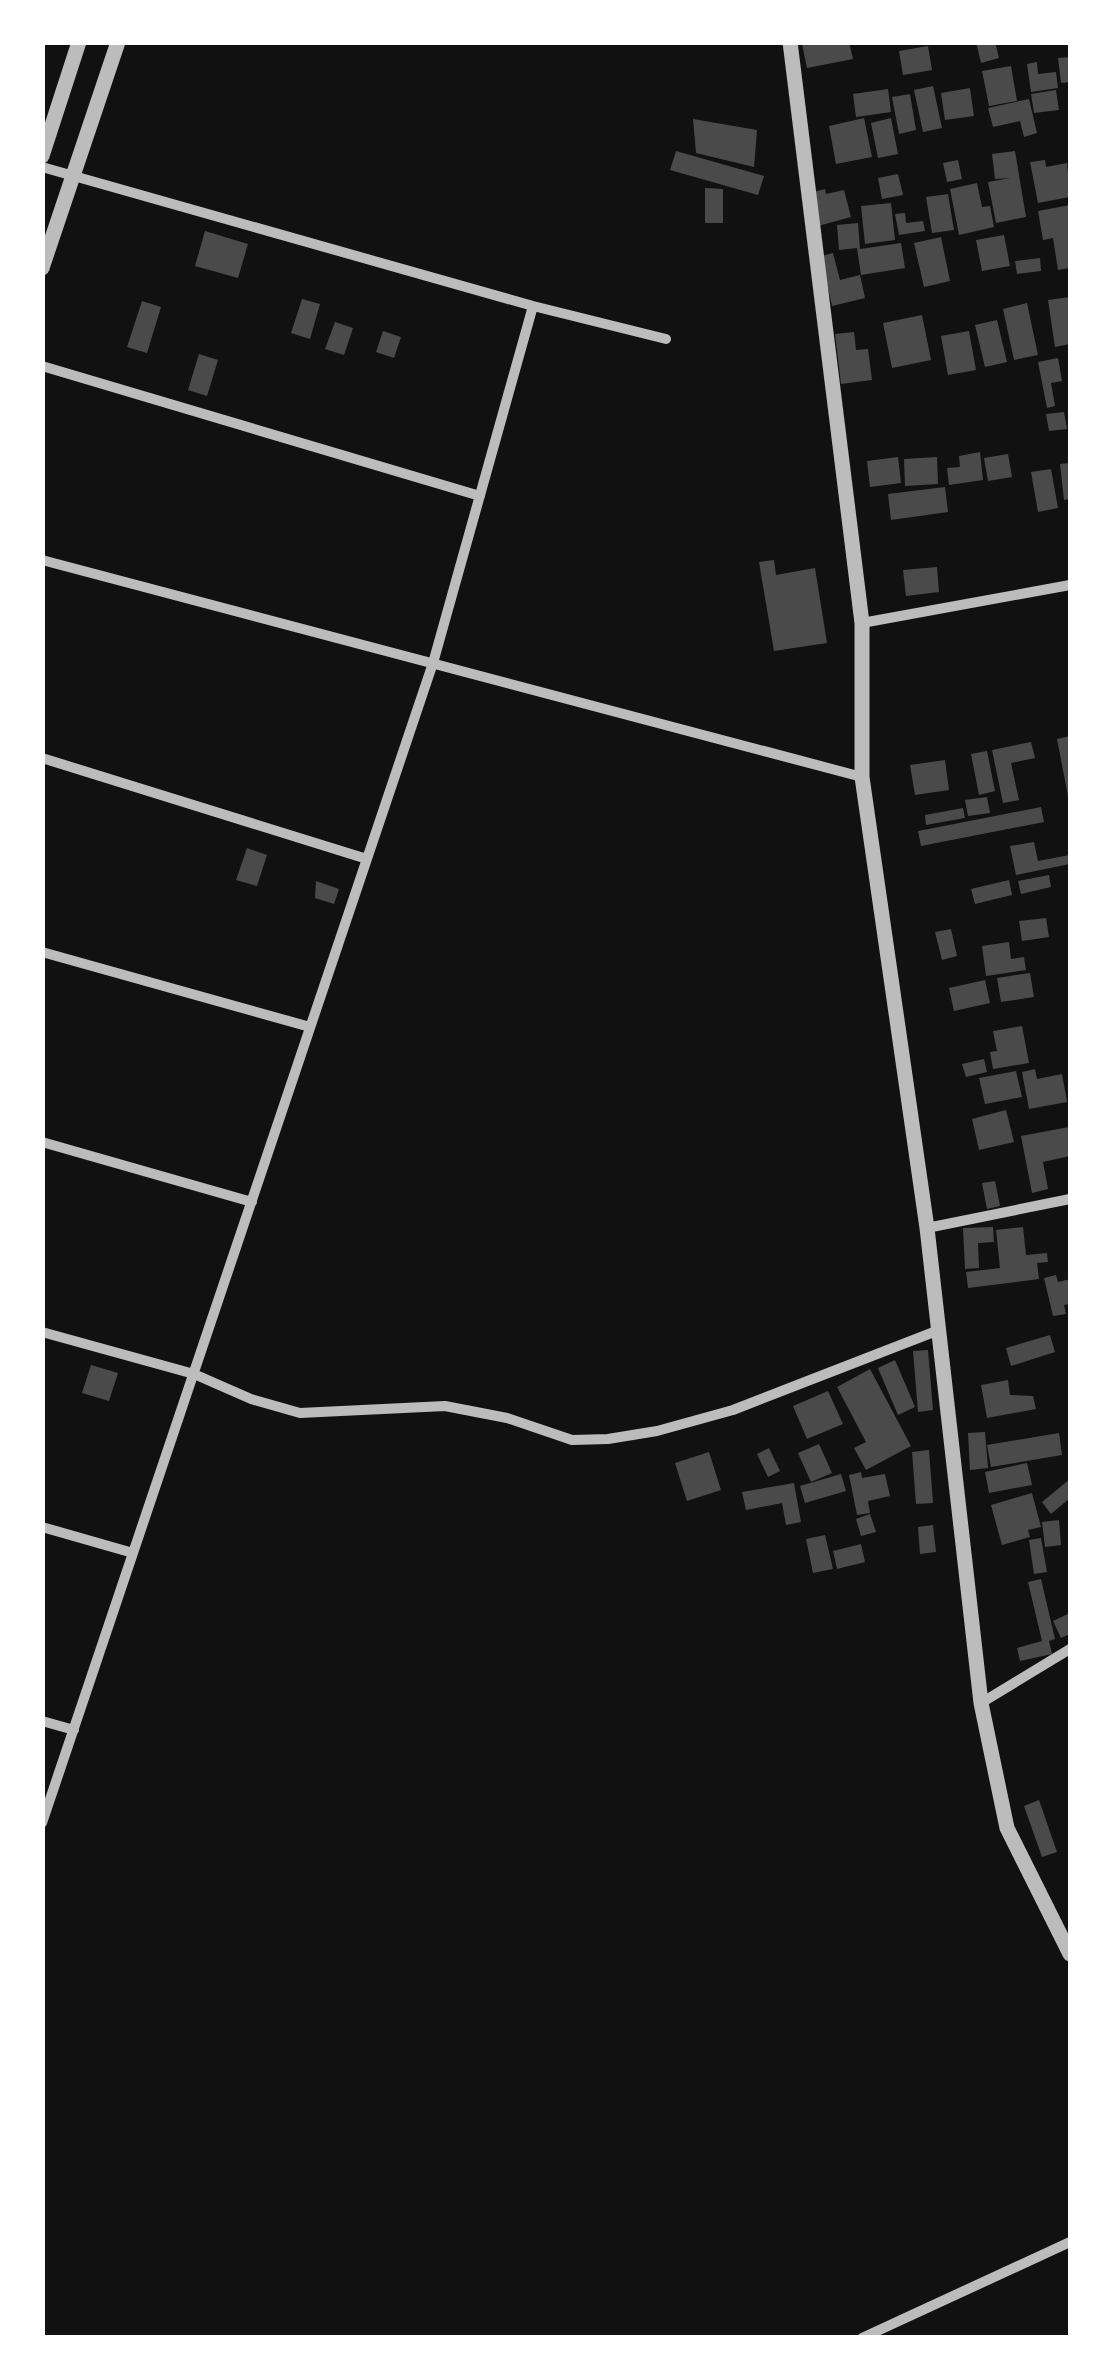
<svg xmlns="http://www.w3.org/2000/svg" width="1113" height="2380" font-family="Ubuntu,sans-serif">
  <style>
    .building { fill: #4a4a4a }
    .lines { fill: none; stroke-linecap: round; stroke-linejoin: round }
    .minor { stroke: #bcbcbc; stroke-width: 10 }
    .tertiary { stroke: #bcbcbc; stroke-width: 15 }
  </style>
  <rect width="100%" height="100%" fill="#111"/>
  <path class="building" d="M 811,42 L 849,42 L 853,59 L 807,68 L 802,44 Z
    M 976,42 L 995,42 L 999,58 L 981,63 Z
    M 928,46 L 932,70 L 903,75 L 899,51 Z
    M 1070,57 L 1070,82 L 1061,83 L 1058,58 Z
    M 1037,62 L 1038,74 L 1056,72 L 1058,88 L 1031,92 L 1027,64 Z
    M 1011,66 L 1017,101 L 989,106 L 982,71 Z
    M 933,86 L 942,128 L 923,132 L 914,90 Z
    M 970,88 L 974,116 L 945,120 L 941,93 Z
    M 888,89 L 891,112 L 856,117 L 853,94 Z
    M 1056,90 L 1059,110 L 1034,113 L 1031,94 Z
    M 910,94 L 916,130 L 899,134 L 892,97 Z
    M 1029,99 L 1037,133 L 1024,137 L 1020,121 L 993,127 L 988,108 Z
    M 864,118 L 872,157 L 836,164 L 829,126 Z
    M 891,118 L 898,154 L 878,158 L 871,123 Z
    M 693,119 L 757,130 L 754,167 L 696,153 Z
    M 676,151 L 764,176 L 758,195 L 670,170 Z
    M 1015,151 L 1026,217 L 996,223 L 988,182 L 1010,178 L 995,179 L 992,154 Z
    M 958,160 L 962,179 L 947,182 L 943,163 Z
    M 1045,160 L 1046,167 L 1067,163 L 1070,197 L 1038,203 L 1030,162 Z
    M 898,174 L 903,195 L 882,199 L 878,178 Z
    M 977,183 L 982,207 L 990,206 L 994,227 L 959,235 L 950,189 Z
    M 705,188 L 723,189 L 723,223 L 705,223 Z
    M 825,189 L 826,194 L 844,190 L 851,217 L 818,226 L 809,193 Z
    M 948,194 L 954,230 L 932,233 L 926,197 Z
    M 891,203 L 895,240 L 865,244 L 861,206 Z
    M 1070,205 L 1070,268 L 1058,270 L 1053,238 L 1043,240 L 1038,211 Z
    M 905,213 L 906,223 L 923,221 L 925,231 L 899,235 L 895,214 Z
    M 858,223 L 860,249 L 901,243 L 905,268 L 861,275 L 857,248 L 839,250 L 837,225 Z
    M 205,231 L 248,244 L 238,278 L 195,266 Z
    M 1004,235 L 1010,266 L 982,271 L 976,240 Z
    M 941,237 L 950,281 L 924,287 L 914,243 Z
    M 833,253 L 840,280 L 860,275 L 865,298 L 832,306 L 821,256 Z
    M 1040,258 L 1041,271 L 1017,274 L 1015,261 Z
    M 1070,297 L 1070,344 L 1055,347 L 1048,300 Z
    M 302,299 L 320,304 L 310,339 L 291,333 Z
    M 142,301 L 161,307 L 147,353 L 127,347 Z
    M 1027,303 L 1038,355 L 1014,360 L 1003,309 Z
    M 922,315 L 931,360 L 892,368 L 883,323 Z
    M 997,320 L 1007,362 L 985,367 L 975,325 Z
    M 335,322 L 353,328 L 344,355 L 325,349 Z
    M 383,331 L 401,337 L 394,358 L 376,352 Z
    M 969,331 L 976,370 L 948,375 L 941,336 Z
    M 854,332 L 856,350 L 868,349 L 872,380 L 841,384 L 835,334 Z
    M 199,354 L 218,360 L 207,396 L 188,390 Z
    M 1058,358 L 1062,381 L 1051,383 L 1055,406 L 1047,408 L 1038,362 Z
    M 1064,412 L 1067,429 L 1049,431 L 1046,414 Z
    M 980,452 L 983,480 L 949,485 L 947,468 L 960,467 L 959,456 Z
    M 1008,454 L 1012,477 L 988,481 L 984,458 Z
    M 898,457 L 901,483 L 870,487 L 867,461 Z
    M 937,457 L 938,484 L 905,486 L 904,459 Z
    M 1070,463 L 1070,499 L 1064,500 L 1060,464 Z
    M 1051,469 L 1058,508 L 1038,512 L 1031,472 Z
    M 945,487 L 948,512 L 891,520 L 888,494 Z
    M 774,560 L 776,575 L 815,568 L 827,643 L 774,651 L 759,562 Z
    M 937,567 L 939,592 L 906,596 L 903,570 Z
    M 1070,736 L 1070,801 L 1069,801 L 1057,739 Z
    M 1031,742 L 1035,758 L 1011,763 L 1019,800 L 1003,803 L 992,750 Z
    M 987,751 L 995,791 L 979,795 L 971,754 Z
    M 945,760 L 949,790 L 915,795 L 910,765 Z
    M 987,797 L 990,813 L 968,816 L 965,800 Z
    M 1041,807 L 1044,822 L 921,846 L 918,831 Z
    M 963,808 L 965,818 L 926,825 L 925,815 Z
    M 1034,842 L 1038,861 L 1070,855 L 1070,864 L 1016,875 L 1010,846 Z
    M 247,848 L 267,855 L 257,886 L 236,880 Z
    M 1049,875 L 1051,887 L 1021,894 L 1018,881 Z
    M 1009,880 L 1012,895 L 975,904 L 971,889 Z
    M 316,881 L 339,889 L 334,904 L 315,898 Z
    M 1046,918 L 1049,937 L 1022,941 L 1019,921 Z
    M 951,929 L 957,956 L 942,960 L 935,932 Z
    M 1009,942 L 1011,959 L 1024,957 L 1026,970 L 986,976 L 982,946 Z
    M 1030,973 L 1034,997 L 1001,1002 L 997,978 Z
    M 985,980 L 990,1003 L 954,1011 L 949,988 Z
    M 1022,1026 L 1029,1063 L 993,1069 L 990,1052 L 997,1051 L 993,1031 Z
    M 984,1059 L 987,1072 L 966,1077 L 962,1064 Z
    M 1035,1069 L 1037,1079 L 1062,1074 L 1067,1102 L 1029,1109 L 1022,1072 Z
    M 1016,1071 L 1022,1097 L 985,1104 L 979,1078 Z
    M 1006,1110 L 1014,1142 L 979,1150 L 972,1119 Z
    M 1069,1127 L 1070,1156 L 1043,1162 L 1048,1189 L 1032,1193 L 1021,1136 Z
    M 995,1181 L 1000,1206 L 987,1209 L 982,1183 Z
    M 993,1227 L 994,1242 L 978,1243 L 979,1268 L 965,1269 L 963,1228 Z
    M 1023,1227 L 1026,1255 L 1047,1253 L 1048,1262 L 1037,1263 L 1039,1279 L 968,1288 L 966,1272 L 1000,1268 L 996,1230 Z
    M 1056,1275 L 1058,1282 L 1070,1279 L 1070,1304 L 1064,1305 L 1066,1314 L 1053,1316 L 1044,1278 Z
    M 1050,1335 L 1055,1352 L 1011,1366 L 1006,1348 Z
    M 928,1350 L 933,1410 L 918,1412 L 913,1351 Z
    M 895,1360 L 915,1407 L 898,1415 L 878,1368 Z
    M 91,1365 L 118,1373 L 109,1401 L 82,1393 Z
    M 870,1369 L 911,1446 L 866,1470 L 854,1448 L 866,1442 L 837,1387 Z
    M 1008,1380 L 1010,1395 L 1033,1396 L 1036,1409 L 987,1418 L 981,1385 Z
    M 828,1391 L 843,1424 L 807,1439 L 793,1406 Z
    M 985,1432 L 988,1468 L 970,1470 L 968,1433 Z
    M 1059,1433 L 1062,1455 L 991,1467 L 987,1445 Z
    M 819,1444 L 832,1473 L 811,1482 L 798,1453 Z
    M 769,1448 L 780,1471 L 768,1477 L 757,1454 Z
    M 929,1450 L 933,1503 L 916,1504 L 912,1452 Z
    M 709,1452 L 721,1490 L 687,1501 L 675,1463 Z
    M 1027,1463 L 1032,1485 L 989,1493 L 985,1472 Z
    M 861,1472 L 862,1478 L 885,1474 L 890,1496 L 868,1501 L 870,1513 L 857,1515 L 849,1475 Z
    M 841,1474 L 846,1491 L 805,1503 L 800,1486 Z
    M 1070,1479 L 1070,1498 L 1051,1514 L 1042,1502 Z
    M 794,1483 L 801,1522 L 786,1525 L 782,1503 L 746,1510 L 742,1492 Z
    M 1032,1493 L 1041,1527 L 1028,1530 L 1030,1537 L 1002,1545 L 991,1505 Z
    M 870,1514 L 876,1532 L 861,1536 L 856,1519 Z
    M 1059,1520 L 1061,1545 L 1045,1547 L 1042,1522 Z
    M 933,1525 L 936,1552 L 920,1554 L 918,1527 Z
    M 825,1535 L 833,1569 L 813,1573 L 806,1539 Z
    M 1041,1538 L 1047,1572 L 1034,1574 L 1029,1540 Z
    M 861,1544 L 865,1562 L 837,1569 L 833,1551 Z
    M 1041,1579 L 1055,1639 L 1049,1641 L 1052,1654 L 1020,1661 L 1017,1648 L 1042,1641 L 1028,1582 Z
    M 1070,1613 L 1070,1634 L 1061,1638 L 1053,1621 Z
    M 1039,1800 L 1057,1852 L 1042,1857 L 1024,1806 Z"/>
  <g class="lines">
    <path class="minor" d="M 42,167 L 533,306 L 666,339
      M 42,366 L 480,496
      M 42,560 L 862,777
      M 862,623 L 1070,585
      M 42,758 L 367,859
      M 42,952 L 310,1027
      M 42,1142 L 252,1202
      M 927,1228 L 1070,1199
      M 42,1332 L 194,1374 L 251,1399 L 300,1413 L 445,1406 L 507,1418 L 572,1440 L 608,1439 L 657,1431 L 733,1410 L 939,1330
      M 42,1527 L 133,1553
      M 981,1703 L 1070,1649
      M 42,1721 L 74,1730
      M 42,1823 L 433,663 L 533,306
      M 862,2338 L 1070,2242"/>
    <path class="tertiary" d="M 790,42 L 862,623 L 862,777 L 927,1228 L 981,1703 L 1007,1828 L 1070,1954
      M 42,156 L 79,42
      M 42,268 L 118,42"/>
  </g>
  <rect width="1113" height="2380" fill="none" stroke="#ffffff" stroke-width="90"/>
</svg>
